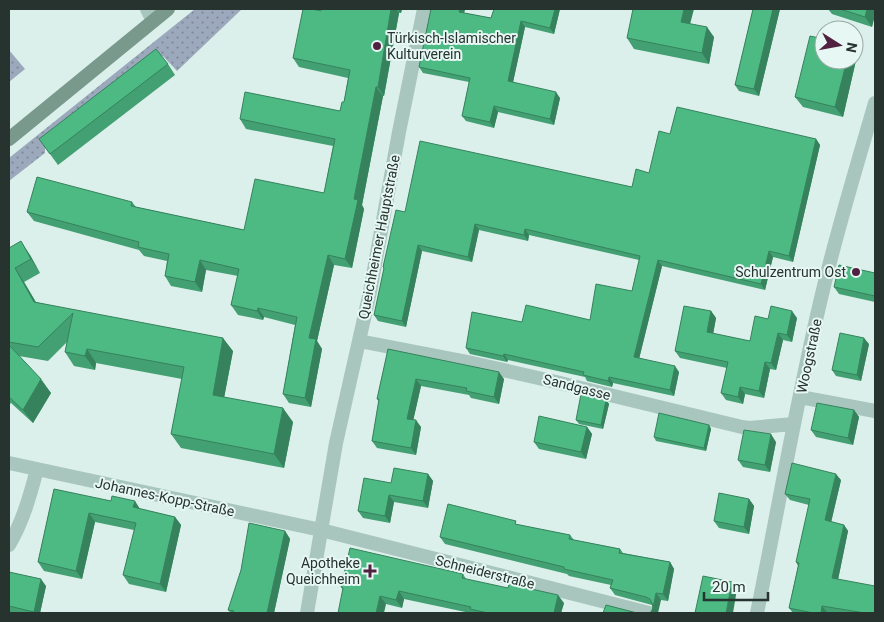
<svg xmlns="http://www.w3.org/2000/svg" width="884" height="622" font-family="Roboto,sans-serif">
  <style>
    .grass { fill: url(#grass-dots) }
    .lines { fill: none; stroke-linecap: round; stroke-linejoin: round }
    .minor { stroke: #a8c6bd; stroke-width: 14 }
    .secondary { stroke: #79998d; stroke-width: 14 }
    .wall { fill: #42a072 }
    .shaded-wall { fill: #36825c }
    .building { fill: #4dba84; stroke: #36825c }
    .poi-dot { fill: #512141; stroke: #e6f7f4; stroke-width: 2 }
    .labels { text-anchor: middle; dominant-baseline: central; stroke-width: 4; stroke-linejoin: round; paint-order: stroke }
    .poi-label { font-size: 14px; fill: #27332e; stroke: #e6f7f4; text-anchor: end }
    .street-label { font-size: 14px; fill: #27332e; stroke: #e6f7f4 }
  </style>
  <defs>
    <pattern id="grass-dots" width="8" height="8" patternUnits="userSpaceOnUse" patternTransform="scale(1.25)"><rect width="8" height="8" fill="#9ca9bc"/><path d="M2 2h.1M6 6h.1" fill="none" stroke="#7f8a99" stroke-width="1.8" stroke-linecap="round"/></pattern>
  </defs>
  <rect width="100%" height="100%" fill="#dbefeb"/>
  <path class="grass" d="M 195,9 L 242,9 L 177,71 L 163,56 L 45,148 L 45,153 L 9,181 L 9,158 Z
    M 9,50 L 25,69 L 9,82 Z"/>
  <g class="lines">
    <path class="minor" d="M 147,9 L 153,21
      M 359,341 L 468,362 L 556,382 L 742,427 L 749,428 L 794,424
      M 800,397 L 875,411
      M 9,463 L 321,530 L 649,613
      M 9,545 C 23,521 30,496 37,469
      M 307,613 L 336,443 L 370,292 L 399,132 L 424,9
      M 757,613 C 779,506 797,397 823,290 C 838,227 857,165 875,103"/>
    <path class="secondary" d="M 9,139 L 168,9"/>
  </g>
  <path class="wall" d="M 321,9 L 402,9 L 401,13 L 399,13 L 384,96 L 383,96 L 362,205 L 364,209 L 352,268 L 334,265 L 317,341 L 322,349 L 311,407 L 289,403 L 283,394 L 295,325 L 264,317 L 263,320 L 238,315 L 231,305 L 238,276 L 206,270 L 202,292 L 171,286 L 165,276 L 167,261 L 144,256 L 139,250 L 34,221 L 27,212 L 132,202 L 136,207 L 244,230 L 324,193 L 333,146 L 246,129 L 240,119 L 340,111 L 344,102 L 348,78 L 299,67 L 293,58 L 321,11 Z
    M 431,9 L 465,9 L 464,13 L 491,18 L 494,9 L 560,9 L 554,34 L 525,27 L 513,82 L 560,98 L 554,125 L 498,112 L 494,128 L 466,121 L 462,116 L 469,82 L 423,73 L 419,67 Z
    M 753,9 L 780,9 L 759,96 L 739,91 L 735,85 Z
    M 828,9 L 875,9 L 872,27 L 832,14 Z
    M 690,24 L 714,37 L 709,64 L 634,49 L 627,38 Z
    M 854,51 L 857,56 L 843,117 L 803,107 L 795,97 L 854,60 Z
    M 168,64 L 175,75 L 58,165 L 39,139 Z
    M 670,134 L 816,139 L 820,145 L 793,262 L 773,257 L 765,290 L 662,266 L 639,359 L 679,372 L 674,396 L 613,383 L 612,387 L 587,381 L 585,377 L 508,360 L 507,362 L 470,354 L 466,348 L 522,322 L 590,320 L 632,291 L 639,260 L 529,235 L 528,241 L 479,230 L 472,262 L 422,251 L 406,327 L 378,321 L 374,315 L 384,269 L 383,267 L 405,212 L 632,187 L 649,173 Z
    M 9,248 L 30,255 L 40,273 L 24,282 L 36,302 L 233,351 L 224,397 L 293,422 L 284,468 L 181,448 L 171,434 L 182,379 L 96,363 L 95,370 L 74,366 L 65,352 L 67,342 L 48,361 L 19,356 L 51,393 L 33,423 L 11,403 L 9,405 Z
    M 875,273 L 875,302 L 839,294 L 834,287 Z
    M 711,311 L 716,318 L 713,334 L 750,341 L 768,319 L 797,318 L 792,342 L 783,340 L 776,370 L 770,369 L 764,398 L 745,394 L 743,404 L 726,400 L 721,393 L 727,368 L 680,358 L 675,351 Z
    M 869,344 L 861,381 L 836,376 L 832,370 Z
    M 388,349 L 504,379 L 499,404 L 471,398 L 469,395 L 421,386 L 413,420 L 421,427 L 416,455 L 377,448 L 372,441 L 379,402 L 377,399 Z
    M 606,400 L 609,404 L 603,429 L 579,424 L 576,420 Z
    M 854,410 L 859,417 L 853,445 L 816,437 L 811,430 Z
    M 709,425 L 711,429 L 706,451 L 656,441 L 654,437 Z
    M 587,427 L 592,434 L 586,459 L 539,449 L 534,442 Z
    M 776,442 L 770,472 L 743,467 L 738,460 Z
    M 428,474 L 433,481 L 428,508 L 394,502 L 390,523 L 363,518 L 358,511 L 391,483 Z
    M 841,480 L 831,522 L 844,525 L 848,531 L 838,579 L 875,613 L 832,613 L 827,612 L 827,613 L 793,613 L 789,608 L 798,566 L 796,562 L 809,505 L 790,500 L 785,494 Z
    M 54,489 L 175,517 L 181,525 L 166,592 L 129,584 L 123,575 L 134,530 L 95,522 L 82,579 L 44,571 L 38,562 Z
    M 749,499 L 754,506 L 749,534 L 719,528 L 714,521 Z
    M 519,525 L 570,535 L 574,540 L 620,549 L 623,553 L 670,562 L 674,569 L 668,601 L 661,600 L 651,612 L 653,608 L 652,605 L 615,595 L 610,588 L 611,585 L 569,576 L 567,574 L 445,544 L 440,537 Z
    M 285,531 L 290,539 L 274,613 L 231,613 L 228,610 Z
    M 9,572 L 46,586 L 40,613 L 13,613 L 9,612 Z
    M 463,574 L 466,579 L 564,603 L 561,613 L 470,613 L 404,599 L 402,608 L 386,604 L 343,590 L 341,587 Z"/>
  <path class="shaded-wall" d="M 391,9 L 396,9 L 399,13 L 384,96 L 378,87 Z
    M 397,9 L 402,9 L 401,13 Z
    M 460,9 L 465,9 L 463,18 L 459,12 Z
    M 555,9 L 560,9 L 554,34 L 550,28 Z
    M 684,9 L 694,9 L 688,32 L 681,22 Z
    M 773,9 L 780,9 L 759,96 L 754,89 Z
    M 867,9 L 875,9 L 875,16 L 872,27 L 865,17 Z
    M 521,21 L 525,27 L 512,87 L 508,81 Z
    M 707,27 L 714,37 L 709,64 L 702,53 Z
    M 854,51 L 857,56 L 843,117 L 835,107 L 847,60 L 854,60 Z
    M 376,87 L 383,96 L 362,205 L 364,209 L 352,268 L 345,259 L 354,199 Z
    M 556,92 L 560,98 L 554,125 L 550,119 Z
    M 494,106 L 498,112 L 494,128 L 490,122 Z
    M 816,139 L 820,145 L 793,262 L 789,256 Z
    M 475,224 L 479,230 L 472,262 L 468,257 Z
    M 525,229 L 529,235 L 528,241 L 524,235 Z
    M 21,241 L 30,255 L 40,273 L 31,259 Z
    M 418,245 L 422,251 L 406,327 L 402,321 Z
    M 769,251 L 773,257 L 765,290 L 761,284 Z
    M 328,255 L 334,265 L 317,341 L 322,349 L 311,407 L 305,398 L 309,338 Z
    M 200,260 L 206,270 L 202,292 L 195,282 Z
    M 658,260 L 662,266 L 638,363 L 634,357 Z
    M 15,268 L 24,282 L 43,315 L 34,302 Z
    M 258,308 L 264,317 L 263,320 L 257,311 Z
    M 711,311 L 716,318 L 712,340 L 707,332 Z
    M 792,311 L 797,318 L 792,342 L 787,335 Z
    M 778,333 L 783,340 L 776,370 L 771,363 Z
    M 223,338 L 233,351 L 222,409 L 213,395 Z
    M 864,338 L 869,344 L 861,381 L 857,375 Z
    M 87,349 L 96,363 L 95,370 L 85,356 Z
    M 504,354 L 508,360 L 507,362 L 503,356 Z
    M 765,362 L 770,369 L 764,398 L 759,391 Z
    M 675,366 L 679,372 L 674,396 L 670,390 Z
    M 499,372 L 504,379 L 499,404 L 494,397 Z
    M 609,377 L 613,383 L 612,387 L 608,381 Z
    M 41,379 L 51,393 L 33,423 L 23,410 Z
    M 416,379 L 421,386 L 412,426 L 407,419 Z
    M 740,387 L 745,394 L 743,404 L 738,397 Z
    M 606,400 L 609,404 L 603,429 L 601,425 Z
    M 283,408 L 293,422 L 284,468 L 274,454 Z
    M 854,410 L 859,417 L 853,445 L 848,438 Z
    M 416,420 L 421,427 L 416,455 L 411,448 Z
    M 709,425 L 711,429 L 706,451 L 704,448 Z
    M 587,427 L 592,434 L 586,459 L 581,452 Z
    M 771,434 L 776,442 L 770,472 L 765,465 Z
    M 428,474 L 433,481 L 428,508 L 423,501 Z
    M 836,474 L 841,480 L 830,527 L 825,520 Z
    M 389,495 L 394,502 L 390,523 L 385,516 Z
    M 749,499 L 754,506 L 749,534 L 744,527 Z
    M 135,501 L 140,509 L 133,507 Z
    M 89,513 L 95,522 L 82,579 L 76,571 Z
    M 175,517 L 181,525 L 166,592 L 160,584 Z
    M 844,525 L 848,531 L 837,585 L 832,578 Z
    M 285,531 L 290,539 L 274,613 L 267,613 Z
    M 670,562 L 674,569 L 668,601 L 663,594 Z
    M 41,579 L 46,586 L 40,613 L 35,613 L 34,612 Z
    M 732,582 L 737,589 L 733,613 L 726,613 Z
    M 399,591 L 404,599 L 402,608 L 396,600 Z
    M 656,593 L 661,600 L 658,613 L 652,613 Z
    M 558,595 L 564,603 L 561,613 L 554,613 Z
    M 380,596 L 386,604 L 384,613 L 376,613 Z
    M 822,606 L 827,612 L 827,613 L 821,613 Z"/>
  <path class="building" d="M 303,9 L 312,9 L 321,11 L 321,9 L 391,9 L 378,87 L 376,87 L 354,199 L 358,200 L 345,259 L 328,255 L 309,338 L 316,339 L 305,398 L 283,394 L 297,317 L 258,308 L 257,311 L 231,305 L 239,269 L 200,260 L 195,282 L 165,276 L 169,254 L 138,247 L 139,242 L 27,212 L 37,177 L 132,202 L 131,206 L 244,230 L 255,179 L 324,193 L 335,139 L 240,119 L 245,92 L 340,111 L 342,102 L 344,102 L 350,70 L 293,58 Z
    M 431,9 L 460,9 L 459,12 L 491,18 L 494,9 L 555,9 L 550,28 L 521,21 L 508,81 L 556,92 L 550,119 L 494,106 L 490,122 L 462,116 L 470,78 L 419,67 Z
    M 633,9 L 684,9 L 681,22 L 707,27 L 702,53 L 627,38 Z
    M 753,9 L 773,9 L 754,89 L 735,85 Z
    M 840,9 L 867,9 L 865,17 Z
    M 810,36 L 824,39 L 824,60 L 847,60 L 835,107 L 795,97 Z
    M 156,49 L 168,64 L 50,154 L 39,139 Z
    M 677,107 L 816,139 L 789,256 L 769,251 L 761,284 L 658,260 L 634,357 L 675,366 L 670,390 L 609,377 L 608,381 L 583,375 L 584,372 L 504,354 L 503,356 L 466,348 L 472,312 L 522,322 L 526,305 L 590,320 L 596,284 L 632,291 L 640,256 L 525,229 L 524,235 L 475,224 L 468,257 L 418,245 L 402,321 L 374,315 L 384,268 L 383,267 L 396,210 L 405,212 L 420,141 L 632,187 L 636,169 L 649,173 L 659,131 L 670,134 Z
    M 21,241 L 31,259 L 15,268 L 34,302 L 223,338 L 213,395 L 283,408 L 274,454 L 171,434 L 184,367 L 87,349 L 85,356 L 65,352 L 73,313 L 38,347 L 9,342 L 9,248 Z
    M 839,265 L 875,273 L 875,296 L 834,287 Z
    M 684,306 L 711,311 L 707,332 L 750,341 L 755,316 L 768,319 L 771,306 L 792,311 L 787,335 L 778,333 L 771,363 L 765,362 L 759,391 L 740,387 L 738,397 L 721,393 L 728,362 L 675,351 Z
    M 840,333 L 864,338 L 857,375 L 832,370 Z
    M 9,345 L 41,379 L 23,410 L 9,397 Z
    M 388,349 L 499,372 L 494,397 L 466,391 L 467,388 L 416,379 L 407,419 L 416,420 L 411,448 L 372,441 L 379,399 L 377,399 Z
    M 581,394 L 606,400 L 601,425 L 576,420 Z
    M 817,403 L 854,410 L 848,438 L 811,430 Z
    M 659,413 L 709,425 L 704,448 L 654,437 Z
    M 539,416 L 587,427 L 581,452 L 534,442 Z
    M 744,430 L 771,434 L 765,465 L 738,460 Z
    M 792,463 L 836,474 L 825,520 L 844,525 L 832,578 L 875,586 L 875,613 L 865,613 L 822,606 L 821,613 L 813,613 L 789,608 L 799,563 L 796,562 L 810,499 L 785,494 Z
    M 394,468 L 428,474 L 423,501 L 389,495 L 385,516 L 358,511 L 364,478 L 391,483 Z
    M 54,489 L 111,501 L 112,496 L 135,501 L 133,507 L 175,517 L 160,584 L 123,575 L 136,523 L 89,513 L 76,571 L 38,562 Z
    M 719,493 L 749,499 L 744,527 L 714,521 Z
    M 448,504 L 516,521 L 515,524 L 570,535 L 569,539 L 620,549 L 619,553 L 670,562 L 663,594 L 656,593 L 652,613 L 648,613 L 651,612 L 653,608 L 652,603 L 650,599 L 646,597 L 610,588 L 613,580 L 564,569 L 564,567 L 440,537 Z
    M 249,523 L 285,531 L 267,613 L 233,613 L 234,611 L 228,610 L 241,570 Z
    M 350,548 L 463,574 L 462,578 L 508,588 L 509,584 L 558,595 L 554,613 L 488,613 L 470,609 L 471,607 L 399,591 L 396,600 L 380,596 L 376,613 L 338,613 L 343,588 L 341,587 Z
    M 9,572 L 41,579 L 34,612 L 9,606 Z
    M 703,576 L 732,582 L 726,613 L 695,613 Z
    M 606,605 L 637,613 L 603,613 Z"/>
  <g class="poi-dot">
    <circle cx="377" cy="46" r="5"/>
    <circle cx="856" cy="272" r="5"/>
    <path d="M367.5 563.5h5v5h5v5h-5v5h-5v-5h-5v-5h5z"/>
  </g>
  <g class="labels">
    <g class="poi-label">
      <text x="387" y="38" text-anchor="start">Türkisch-Islamischer<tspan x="387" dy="16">Kulturverein</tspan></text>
      <text x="846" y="272">Schulzentrum Ost</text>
      <text x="360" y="563">Apotheke<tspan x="360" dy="16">Queichheim</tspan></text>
    </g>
    <g class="street-label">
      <text transform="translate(379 237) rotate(-79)">Queichheimer Hauptstraße</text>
      <text transform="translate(809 356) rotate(-78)">Woogstraße</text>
      <text transform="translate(577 387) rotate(14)">Sandgasse</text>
      <text transform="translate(165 497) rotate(12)">Johannes-Kopp-Straße</text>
      <text transform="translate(485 572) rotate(14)">Schneiderstraße</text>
    </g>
  </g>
  <rect width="884" height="622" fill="none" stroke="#27332e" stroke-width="20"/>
  <g transform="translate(839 45) rotate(101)"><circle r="24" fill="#e6f7f4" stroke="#9aa9a5"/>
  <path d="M0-4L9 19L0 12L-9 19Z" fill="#512141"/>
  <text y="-8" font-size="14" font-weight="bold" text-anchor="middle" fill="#27332e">N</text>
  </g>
  <path d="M704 592v8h64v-8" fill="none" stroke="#27332e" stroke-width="2.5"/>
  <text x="712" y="592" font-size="15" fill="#27332e" stroke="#e6f7f4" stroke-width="4" paint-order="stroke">20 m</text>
</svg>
